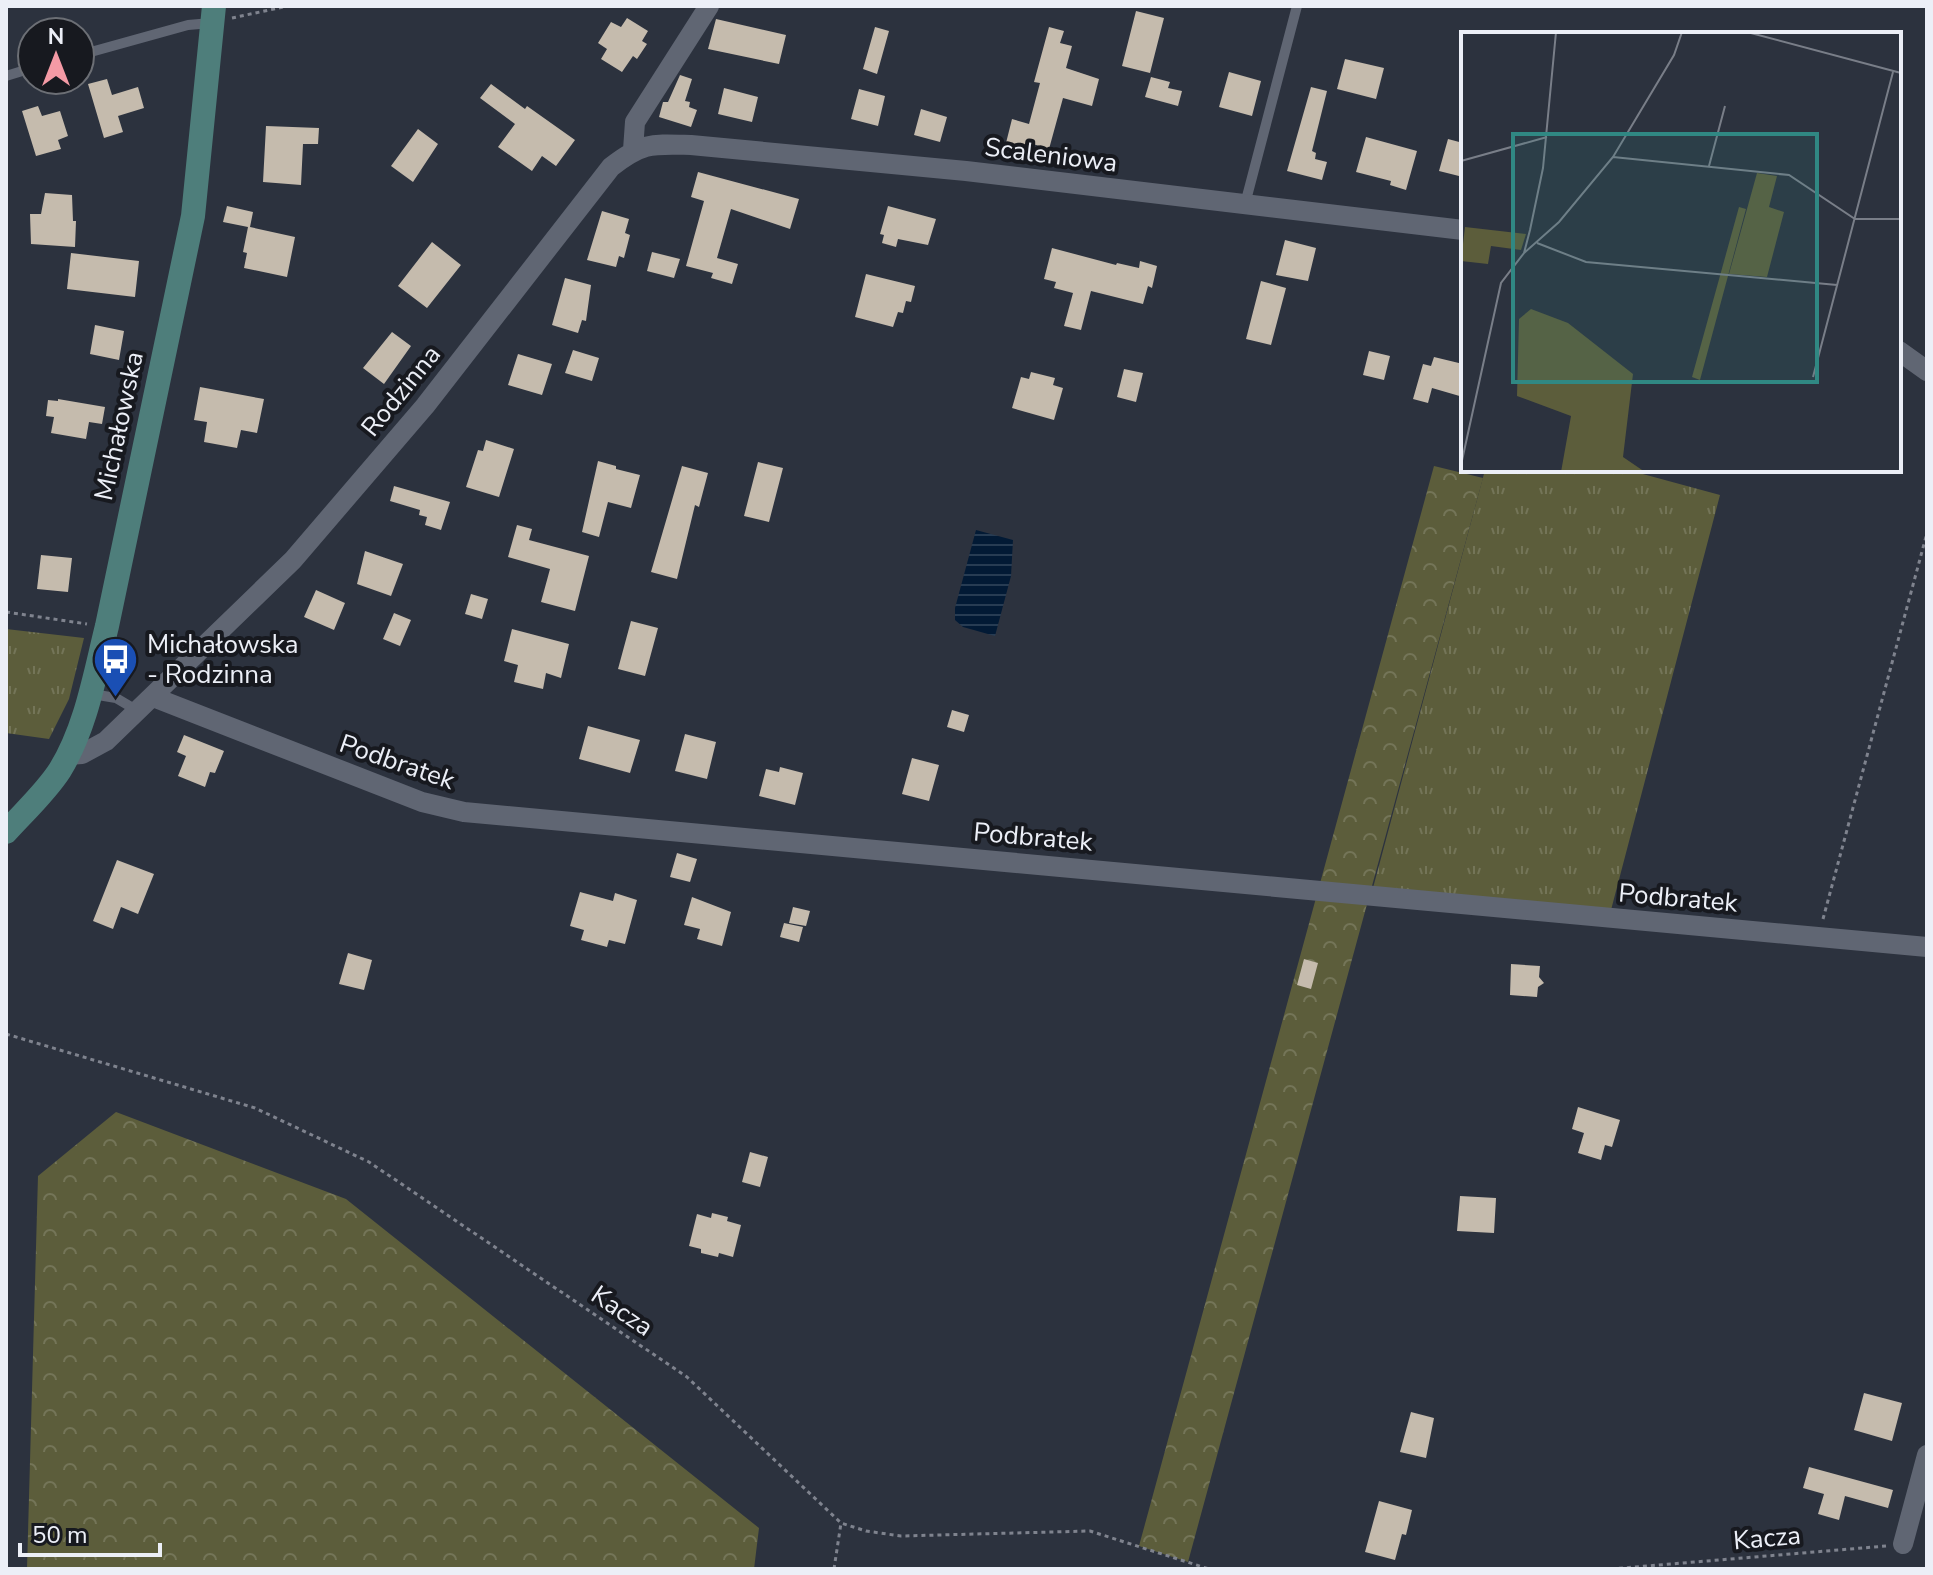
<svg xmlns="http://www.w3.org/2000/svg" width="1933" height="1575" font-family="'Nunito Sans',sans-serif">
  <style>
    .grass { fill: url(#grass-tufts) }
    .forest { fill: url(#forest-crowns) }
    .water { fill: url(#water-rules) }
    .building { fill: #c5bbad }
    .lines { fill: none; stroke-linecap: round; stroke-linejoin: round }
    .path { stroke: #7f838e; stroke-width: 3; stroke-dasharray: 4 4; stroke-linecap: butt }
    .lane { stroke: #606673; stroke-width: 10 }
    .street { stroke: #606673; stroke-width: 20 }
    .secondary { stroke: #4e7e7b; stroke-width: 24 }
    .labels { text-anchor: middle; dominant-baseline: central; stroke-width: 8; stroke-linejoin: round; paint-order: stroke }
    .street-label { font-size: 26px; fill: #eceff7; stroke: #17191f }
    .poi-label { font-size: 26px; fill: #eceff7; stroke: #17191f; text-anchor: start }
    .inset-road { fill: none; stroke: #797e88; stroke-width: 2 }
    .view { fill: #308883; fill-opacity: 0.15; stroke: #308883; stroke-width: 4 }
    .inset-edge { fill: none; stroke: #eceff7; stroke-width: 4 }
  </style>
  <defs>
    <pattern id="grass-tufts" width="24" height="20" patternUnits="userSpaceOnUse" patternTransform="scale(2)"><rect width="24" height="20" fill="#5c5d3b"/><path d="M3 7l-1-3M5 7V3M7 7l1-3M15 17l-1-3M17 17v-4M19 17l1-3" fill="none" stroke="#747558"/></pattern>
    <pattern id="forest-crowns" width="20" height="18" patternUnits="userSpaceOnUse" patternTransform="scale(2)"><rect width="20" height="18" fill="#5c5d3b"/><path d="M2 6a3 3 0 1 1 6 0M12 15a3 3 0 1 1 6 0" fill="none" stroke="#747558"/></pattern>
    <pattern id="water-rules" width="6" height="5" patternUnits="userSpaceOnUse" patternTransform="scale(2)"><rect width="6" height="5" fill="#021a35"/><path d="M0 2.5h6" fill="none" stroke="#273c53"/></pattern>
  </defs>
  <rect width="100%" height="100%" fill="#2c323e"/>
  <path class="grass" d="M 1485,470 L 1628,470 L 1720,495 L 1611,910 L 1373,888 Z
    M 6,629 L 84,638 L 69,699 L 49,739 L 6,733 Z"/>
  <path class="forest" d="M 1434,466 L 1483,478 L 1188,1562 L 1139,1546 Z
    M 116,1112 L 346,1199 L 759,1528 L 754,1569 L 27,1569 L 38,1176 Z"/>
  <path class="water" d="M 976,530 L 1013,540 L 1011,576 L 995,636 L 963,627 L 955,620 L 955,608 Z"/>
  <path class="building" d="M 1136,11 L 1164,18 L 1150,73 L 1122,66 Z
    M 627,18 L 648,31 L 642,41 L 647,44 L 637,59 L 633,56 L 622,72 L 601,59 L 607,49 L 598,43 L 611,22 L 621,27 Z
    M 716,19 L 786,35 L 779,64 L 708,49 Z
    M 875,27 L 889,31 L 877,74 L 863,69 Z
    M 1049,27 L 1064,31 L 1060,43 L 1072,46 L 1066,68 L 1099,79 L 1092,106 L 1063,98 L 1049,149 L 1033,144 L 1031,149 L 1006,143 L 1012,119 L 1029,124 L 1040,83 L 1034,82 Z
    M 1345,59 L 1384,68 L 1376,99 L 1337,89 Z
    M 1229,72 L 1261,81 L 1252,116 L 1219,107 Z
    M 680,75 L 692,79 L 685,101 L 690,102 L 689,107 L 697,110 L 691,127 L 659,117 L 663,102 L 668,102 Z
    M 1151,77 L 1170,82 L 1168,88 L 1182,91 L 1178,106 L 1145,97 Z
    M 107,79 L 112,95 L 138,87 L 144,108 L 118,116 L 123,132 L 104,138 L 88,84 Z
    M 491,84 L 525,109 L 527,106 L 575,140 L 556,166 L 542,156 L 532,171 L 498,147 L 515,124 L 480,98 Z
    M 1311,87 L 1327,91 L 1312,151 L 1316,153 L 1315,159 L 1327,162 L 1322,180 L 1287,171 Z
    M 724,88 L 758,97 L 752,122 L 718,114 Z
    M 859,89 L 885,96 L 878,126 L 851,119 Z
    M 38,106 L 42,116 L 60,111 L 68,136 L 58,140 L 61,149 L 36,156 L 22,111 Z
    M 921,109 L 947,117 L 940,142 L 914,135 Z
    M 266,126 L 319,128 L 318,144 L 303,144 L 301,185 L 263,182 Z
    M 418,129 L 438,144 L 413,182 L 391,166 Z
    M 1366,137 L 1417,151 L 1406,190 L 1390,185 L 1391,181 L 1356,172 Z
    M 1448,139 L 1463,143 L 1463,177 L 1439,171 Z
    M 698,172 L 799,199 L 790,229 L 731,209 L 717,258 L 738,264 L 732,284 L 711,278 L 713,273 L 686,266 L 704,201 L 691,197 Z
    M 45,193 L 72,195 L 73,221 L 76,221 L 75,247 L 31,244 L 30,214 L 41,214 Z
    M 227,206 L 253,212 L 250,227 L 295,237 L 287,277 L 244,268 L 247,253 L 243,252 L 248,227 L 223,222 Z
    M 888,206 L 936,219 L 928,245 L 898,239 L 896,247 L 882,243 L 884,235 L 880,234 Z
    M 602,211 L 629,219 L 625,233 L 630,235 L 624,258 L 619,256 L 616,267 L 587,260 Z
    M 1285,240 L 1316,248 L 1308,281 L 1276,275 Z
    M 432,242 L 461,265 L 427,308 L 398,286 Z
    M 1052,248 L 1116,265 L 1117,263 L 1139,268 L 1140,261 L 1157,266 L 1152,288 L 1148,286 L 1143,304 L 1091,291 L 1081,330 L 1064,326 L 1073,293 L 1054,288 L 1056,282 L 1044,279 Z
    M 652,252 L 680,259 L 674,278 L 647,271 Z
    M 71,253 L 139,261 L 135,297 L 67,289 Z
    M 866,274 L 915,286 L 911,302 L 906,301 L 903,313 L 898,312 L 893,327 L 855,317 Z
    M 565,278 L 591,285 L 586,321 L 582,320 L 578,333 L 552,325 Z
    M 1261,281 L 1286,288 L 1271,345 L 1246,339 Z
    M 95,325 L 124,331 L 119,360 L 90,354 Z
    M 392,332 L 411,346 L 384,384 L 363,368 Z
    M 573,350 L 599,358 L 592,381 L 565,373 Z
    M 1369,351 L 1390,356 L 1384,380 L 1363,375 Z
    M 518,354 L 552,364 L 542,395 L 508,385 Z
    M 1434,357 L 1463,364 L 1463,397 L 1432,388 L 1428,403 L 1413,399 L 1423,364 L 1431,366 Z
    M 1124,369 L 1143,373 L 1136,402 L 1117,397 Z
    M 1031,372 L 1055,378 L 1053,385 L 1063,388 L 1054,420 L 1012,408 L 1021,377 L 1029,379 Z
    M 200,387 L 264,399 L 257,433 L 241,430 L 237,448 L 204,442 L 207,422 L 194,420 Z
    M 58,399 L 105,407 L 102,424 L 89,422 L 86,439 L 51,433 L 54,417 L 46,416 L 48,400 L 58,401 Z
    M 486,440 L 514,449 L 499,497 L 466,487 L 478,450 L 483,451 Z
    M 598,461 L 616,466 L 616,469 L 640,475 L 631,508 L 608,502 L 599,537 L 582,532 Z
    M 758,462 L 783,468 L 769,522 L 744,516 Z
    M 682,466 L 708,473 L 699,507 L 695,505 L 677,579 L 651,572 Z
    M 394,486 L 450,502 L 441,530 L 425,525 L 427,517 L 419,515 L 420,510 L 390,501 Z
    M 517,525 L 532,529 L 529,540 L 589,556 L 575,611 L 541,602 L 550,569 L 508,557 Z
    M 365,551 L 403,564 L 391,596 L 357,584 Z
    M 41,555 L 72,558 L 68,592 L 37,589 Z
    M 316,590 L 345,603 L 334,630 L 304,617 Z
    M 471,594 L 488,599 L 482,619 L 465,614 Z
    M 394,613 L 411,620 L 400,646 L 383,639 Z
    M 631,621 L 658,628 L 645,676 L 618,669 Z
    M 512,629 L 569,644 L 561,678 L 546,673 L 543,689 L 514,682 L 518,665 L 504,661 Z
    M 952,710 L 969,715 L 964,732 L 947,727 Z
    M 588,726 L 640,740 L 630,773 L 579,759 Z
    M 685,734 L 716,742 L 707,779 L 675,771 Z
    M 184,735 L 224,751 L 215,773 L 210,772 L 205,787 L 178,776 L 186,756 L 177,752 Z
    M 912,758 L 939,765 L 929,801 L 902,794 Z
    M 780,767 L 803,773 L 795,805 L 759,796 L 766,769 L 779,772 Z
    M 677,853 L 697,859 L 690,882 L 670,877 Z
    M 117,860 L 154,874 L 138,914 L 121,907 L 113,929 L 93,921 Z
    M 580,892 L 613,901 L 615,893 L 637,900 L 625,944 L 609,940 L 607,947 L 581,940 L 584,930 L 570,926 Z
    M 692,897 L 731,912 L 722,946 L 697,939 L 700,929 L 684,925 Z
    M 793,907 L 810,911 L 806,926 L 789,923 Z
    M 784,923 L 803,927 L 799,942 L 780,937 Z
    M 348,953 L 372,960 L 364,990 L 339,984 Z
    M 1304,959 L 1318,963 L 1311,989 L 1297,985 Z
    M 1511,964 L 1540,966 L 1539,977 L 1544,983 L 1538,987 L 1537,997 L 1510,995 Z
    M 1578,1107 L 1620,1120 L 1612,1147 L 1605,1145 L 1601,1160 L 1578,1153 L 1584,1133 L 1572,1129 Z
    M 750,1152 L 768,1157 L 760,1187 L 742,1182 Z
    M 1460,1196 L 1496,1198 L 1494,1233 L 1457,1231 Z
    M 712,1213 L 728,1217 L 727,1221 L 741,1225 L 733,1257 L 719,1253 L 718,1257 L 701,1253 L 701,1249 L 689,1246 L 697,1214 L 711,1218 Z
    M 1864,1393 L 1902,1403 L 1892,1441 L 1854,1430 Z
    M 1411,1412 L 1434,1418 L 1426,1458 L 1400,1452 Z
    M 1809,1467 L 1893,1490 L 1888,1508 L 1845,1496 L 1839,1520 L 1818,1514 L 1824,1494 L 1803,1488 Z
    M 1379,1501 L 1412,1510 L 1406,1535 L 1402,1534 L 1395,1560 L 1365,1552 Z"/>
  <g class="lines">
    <path class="path" d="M 232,18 L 288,6
      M 6,612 L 87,624
      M 1823,919 L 1927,533
      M 6,1034 L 255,1108 L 369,1162 L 687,1377 L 841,1523 L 866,1531 L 901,1536 L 1090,1531 L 1209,1569
      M 834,1569 L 841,1523
      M 1611,1569 L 1886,1546"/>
    <path class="lane" d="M 80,55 L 188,25 L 211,23
      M 6,76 L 32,68
      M 1245,204 L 1297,6
      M 92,694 L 116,698 L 138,711"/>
    <path class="street" d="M 633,150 L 635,122 L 709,6
      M 1899,351 L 1927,371
      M 153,697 L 422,802 L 464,812 L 1927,947
      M 68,755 L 82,754 L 106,741 L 293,560 L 425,406 L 611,167 C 643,142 652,144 691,145 L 966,171 L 1463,230
      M 1903,1544 L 1927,1455"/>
    <path class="secondary" d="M 6,832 C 24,812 46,792 60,770 C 86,728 95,674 107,626 L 193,216 L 214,6"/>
  </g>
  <defs>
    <symbol id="bus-pin" viewBox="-11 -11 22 30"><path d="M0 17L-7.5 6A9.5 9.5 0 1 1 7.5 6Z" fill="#1a4fb4" stroke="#17191f"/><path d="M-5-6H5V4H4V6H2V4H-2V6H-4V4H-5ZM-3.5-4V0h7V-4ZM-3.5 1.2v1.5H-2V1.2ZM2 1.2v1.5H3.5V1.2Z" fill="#fff"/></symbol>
  </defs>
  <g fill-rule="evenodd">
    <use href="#bus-pin" x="90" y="634" width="51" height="69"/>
  </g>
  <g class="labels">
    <g class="street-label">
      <text transform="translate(1051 155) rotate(7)">Scaleniowa</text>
      <text transform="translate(401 391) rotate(-51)">Rodzinna</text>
      <text transform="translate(119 426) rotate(-78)">Michałowska</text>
      <text transform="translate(397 762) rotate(19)">Podbratek</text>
      <text transform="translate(1033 837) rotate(5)">Podbratek</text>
      <text transform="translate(1678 898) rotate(5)">Podbratek</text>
      <text transform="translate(622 1311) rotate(34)">Kacza</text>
      <text transform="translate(1767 1538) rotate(-5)">Kacza</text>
    </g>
    <g class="poi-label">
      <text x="147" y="644">Michałowska<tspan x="147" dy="30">- Rodzinna</tspan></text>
    </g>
  </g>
  <g transform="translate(1461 32)">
    <rect width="440" height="440" fill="#2c323e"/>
    <path d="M 296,141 L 316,144 L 308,175 L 323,180 L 306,245 L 268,242 ZM 4,195 L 65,202 L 60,218 L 30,214 L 27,232 L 0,229 Z" fill="#5c5d3b"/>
    <path d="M 278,175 L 285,177 L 239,348 L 231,345 ZM 70,277 L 107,291 L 172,342 L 162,425 L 184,440 L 100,440 L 110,384 L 56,364 L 58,287 Z" fill="#5c5d3b"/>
    <path class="inset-road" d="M 286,0 L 440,41M 152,125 L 328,143 L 394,187 L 440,187M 0,129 L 86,105M 248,134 L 264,74M 76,211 L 125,230 L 376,253M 63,221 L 98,190 L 152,125 L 213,23 L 221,0M 352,345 L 432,40M 0,433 L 40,251 L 63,221 L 69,198 L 82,136 L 95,0"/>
    <path class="view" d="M 52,102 L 356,102 L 356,350 L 52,350 Z"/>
    <rect width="440" height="440" class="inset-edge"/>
  </g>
  <rect width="1933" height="1575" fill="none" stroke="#eceff7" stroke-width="16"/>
  <g transform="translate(56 56)"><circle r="38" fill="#17191f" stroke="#6c6f75" stroke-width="2"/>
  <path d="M0-6L14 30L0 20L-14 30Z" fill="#f49aa5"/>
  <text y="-12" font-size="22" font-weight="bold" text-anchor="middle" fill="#eceff7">N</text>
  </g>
  <path d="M20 1543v12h140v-12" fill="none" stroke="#eceff7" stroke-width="4"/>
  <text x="32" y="1543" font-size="24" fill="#eceff7" stroke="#17191f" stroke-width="6" paint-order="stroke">50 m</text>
</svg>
